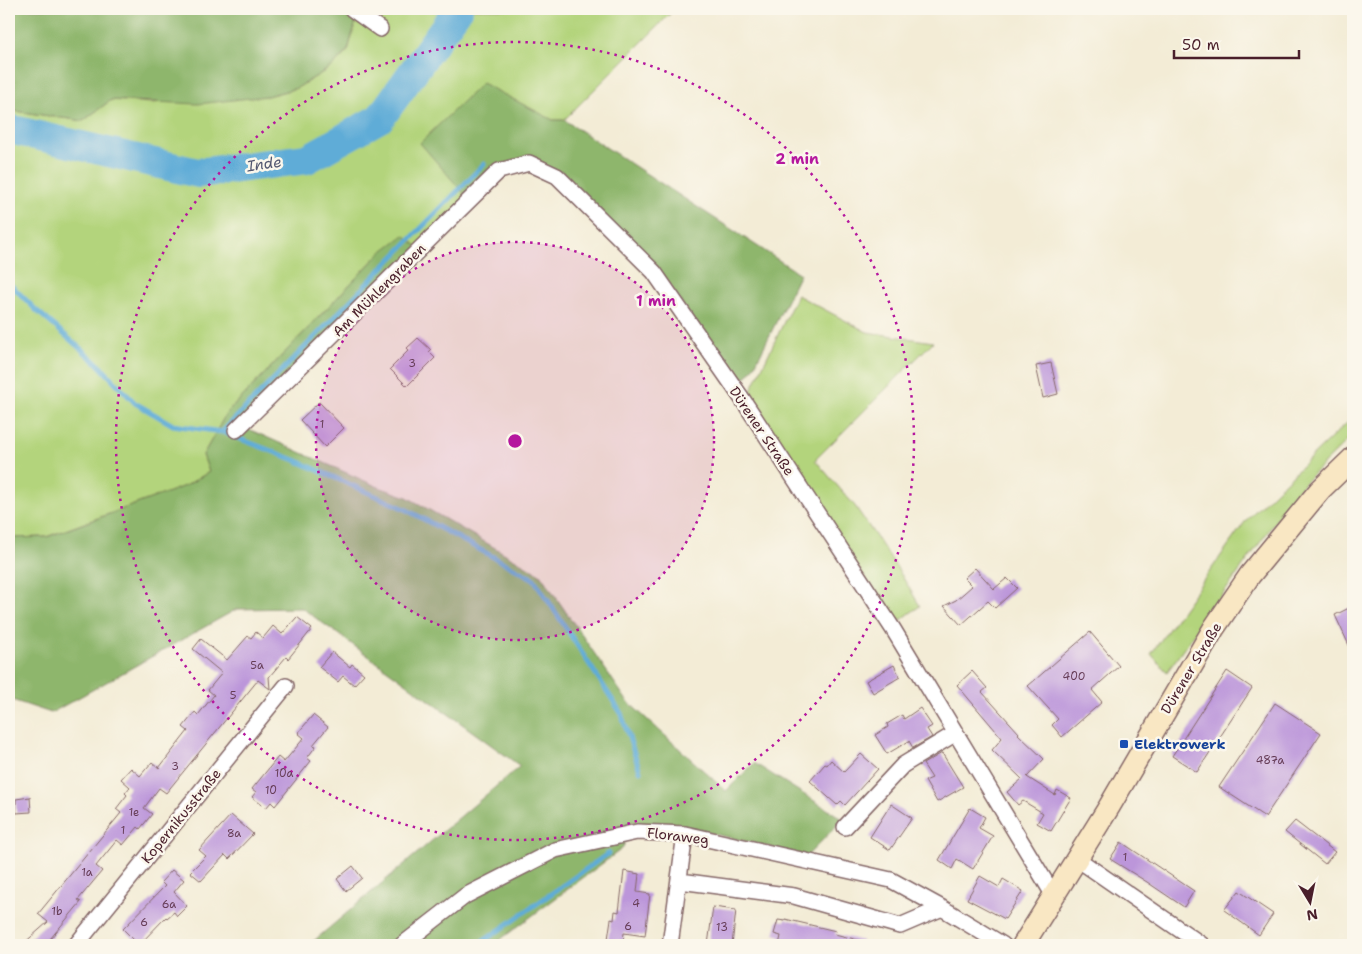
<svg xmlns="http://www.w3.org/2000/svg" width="1362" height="954" font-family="'Shantell Sans',sans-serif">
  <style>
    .green { fill: #b3d47c; stroke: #7e7a54 }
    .forest { fill: #8eb66c; stroke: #6c6a4c }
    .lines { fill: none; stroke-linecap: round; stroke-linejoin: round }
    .stream { stroke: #5eacd7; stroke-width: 5 }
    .river { stroke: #5eacd7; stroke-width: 30 }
    .building { fill: #bc96da }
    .street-casing { stroke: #856767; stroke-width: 18 }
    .secondary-casing { stroke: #856767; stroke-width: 24 }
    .street { stroke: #fff; stroke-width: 15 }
    .secondary { stroke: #f9e7c3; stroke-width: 21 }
    .ring { fill: none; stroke: #b5179e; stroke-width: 2.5; stroke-dasharray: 2.5 5 }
    .transit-dot { fill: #1a4fb4; stroke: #fbf7ec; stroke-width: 2 }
    .labels { text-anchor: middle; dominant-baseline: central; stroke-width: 5; stroke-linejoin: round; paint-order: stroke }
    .number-label { font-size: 11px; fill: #663d57 }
    .street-label { font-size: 14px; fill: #4a1f2b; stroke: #fbf7ec }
    .transit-label { font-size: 14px; font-weight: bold; fill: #164399; stroke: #fbf7ec; text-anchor: start }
    .water-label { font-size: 15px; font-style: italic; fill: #525770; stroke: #fbf7ec }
    .centre { fill: #b5179e; stroke: #fbf7ec; stroke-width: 2.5 }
    .ring-label { font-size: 15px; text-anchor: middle; font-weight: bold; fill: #b5179e; stroke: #fbf7ec; stroke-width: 5; stroke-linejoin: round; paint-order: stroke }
  </style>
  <rect width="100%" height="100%" fill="#fbf7ec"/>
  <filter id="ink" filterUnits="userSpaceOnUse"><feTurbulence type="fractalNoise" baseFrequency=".02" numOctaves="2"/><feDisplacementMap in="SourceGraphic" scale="10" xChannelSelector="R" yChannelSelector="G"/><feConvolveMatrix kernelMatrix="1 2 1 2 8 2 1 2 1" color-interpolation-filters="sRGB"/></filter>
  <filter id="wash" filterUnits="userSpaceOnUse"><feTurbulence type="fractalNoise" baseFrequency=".0096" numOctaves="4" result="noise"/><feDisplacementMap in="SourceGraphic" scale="20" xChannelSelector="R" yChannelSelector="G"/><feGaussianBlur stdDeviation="1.12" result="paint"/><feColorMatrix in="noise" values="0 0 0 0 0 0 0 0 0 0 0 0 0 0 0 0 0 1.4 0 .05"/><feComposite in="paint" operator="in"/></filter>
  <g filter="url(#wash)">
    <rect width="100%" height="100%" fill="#f3ecd6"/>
    <path class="green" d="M 369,9 L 675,9 L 564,120 L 553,120 L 531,110 L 467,197 L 418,247 L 380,253 L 226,414 L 203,455 L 209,472 L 187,485 L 169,492 L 46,537 L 9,538 L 9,110 L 83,121 L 111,100 L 151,103 L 267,96 L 297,88 L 333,66 L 348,51 L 356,21 Z
      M 797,295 L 867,332 L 933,342 L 815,460 L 855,506 L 896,566 L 920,606 L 895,624 L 747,399 Z
      M 1353,417 L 1353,435 L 1300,487 L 1167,672 L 1151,654 L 1247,519 Z"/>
    <path class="forest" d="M 9,9 L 344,9 L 356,21 L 348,50 L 333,66 L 297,88 L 267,96 L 198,104 L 111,100 L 83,121 L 9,110 Z
      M 482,83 L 553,120 L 564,120 L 800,274 L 753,369 L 745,378 L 730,375 L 659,270 L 530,158 L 467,197 L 420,143 Z
      M 404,235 L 418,247 L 246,428 L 376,486 L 407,497 L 540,574 L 627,701 L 726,791 L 754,763 L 843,819 L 807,856 L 689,828 L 629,822 L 623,848 L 493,945 L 309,945 L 520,766 L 302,608 L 237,609 L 51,713 L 9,699 L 9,538 L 47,537 L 169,492 L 187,485 L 209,472 L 203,455 L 226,414 L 380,253 Z"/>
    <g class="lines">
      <path class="stream" d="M 9,283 L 36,310 L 96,362 L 135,403 L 173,425 L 222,432 L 484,164
        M 222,432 L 295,460 L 405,509 L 534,579 L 621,713 L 640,771
        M 478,945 L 609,853"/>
      <path class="river" d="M 9,129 L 198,173 L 307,159 L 380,118 L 458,9"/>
    </g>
    <g id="blocks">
      <path class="building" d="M 418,338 L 431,350 L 429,352 L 435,358 L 407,386 L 390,369 L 409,350 L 407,348 Z
        M 1051,363 L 1058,394 L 1043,398 L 1036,366 Z
        M 319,402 L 344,428 L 325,447 L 300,420 Z
        M 975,568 L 994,589 L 1007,578 L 1017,588 L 995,608 L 988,601 L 961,625 L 944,606 L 956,600 L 972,586 L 964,578 Z
        M 1353,606 L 1353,654 L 1335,615 Z
        M 297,617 L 312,629 L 288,659 L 286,657 L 269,677 L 270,689 L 258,680 L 166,793 L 159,788 L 144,808 L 152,814 L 140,829 L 138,827 L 123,845 L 117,840 L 96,866 L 102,871 L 78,900 L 81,902 L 45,945 L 22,945 L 48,922 L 38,914 L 121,813 L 116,809 L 127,795 L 125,793 L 130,787 L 121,779 L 131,768 L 140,776 L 152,762 L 159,768 L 188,731 L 183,727 L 195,712 L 198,715 L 214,695 L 208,690 L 222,673 L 193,649 L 201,639 L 227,660 L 248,636 L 251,638 L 256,632 L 263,638 L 273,626 L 282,634 Z
        M 1090,632 L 1119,666 L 1092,690 L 1102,702 L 1062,737 L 1052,725 L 1058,719 L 1028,686 Z
        M 332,652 L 350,667 L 352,664 L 364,674 L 354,685 L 343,676 L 338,682 L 319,667 Z
        M 894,665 L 900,677 L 873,693 L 866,681 Z
        M 972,671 L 987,688 L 982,692 L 1019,733 L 1018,734 L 1044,759 L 1027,777 L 1055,795 L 1057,790 L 1071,798 L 1051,831 L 1037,823 L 1043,813 L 1023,801 L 1018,805 L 1007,792 L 1022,779 L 992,750 L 1002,738 L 957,685 Z
        M 1227,671 L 1252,688 L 1197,772 L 1172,756 Z
        M 1275,703 L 1321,733 L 1265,817 L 1219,787 Z
        M 920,708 L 932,726 L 927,729 L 932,737 L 913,748 L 909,741 L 887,754 L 875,735 L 888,727 L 887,724 L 902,715 L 904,719 Z
        M 313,715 L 328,727 L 313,745 L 316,746 L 307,758 L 311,761 L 275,806 L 271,802 L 266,808 L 252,797 L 256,792 L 252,789 L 278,757 L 284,762 L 304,738 L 298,733 Z
        M 942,753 L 963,787 L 937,802 L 925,781 L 932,778 L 923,764 Z
        M 861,754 L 878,769 L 845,805 L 841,801 L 837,805 L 810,781 L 825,764 L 827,765 L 831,760 L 844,772 Z
        M 30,797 L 31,812 L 16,813 L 16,799 Z
        M 891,804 L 912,818 L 890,850 L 870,837 Z
        M 970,808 L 985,817 L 979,828 L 993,836 L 973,869 L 957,859 L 952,869 L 939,860 Z
        M 231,815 L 253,834 L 229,859 L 225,855 L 201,881 L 190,872 L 206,856 L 199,850 Z
        M 1295,821 L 1335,852 L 1325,864 L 1285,832 Z
        M 1121,842 L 1194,891 L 1184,907 L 1147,882 L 1110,859 Z
        M 353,866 L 362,878 L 346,891 L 337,879 Z
        M 172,870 L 184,880 L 174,892 L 187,906 L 177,916 L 174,912 L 167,918 L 166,917 L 139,945 L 123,929 L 165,886 L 161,882 Z
        M 624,871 L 639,874 L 637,892 L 650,894 L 645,936 L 624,933 L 623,941 L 608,939 L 611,919 L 614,920 L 615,911 L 619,912 Z
        M 980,876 L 999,887 L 1003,879 L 1023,891 L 1005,919 L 967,899 Z
        M 1239,891 L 1273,914 L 1259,935 L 1224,910 Z
        M 713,907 L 736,910 L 732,945 L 708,945 Z
        M 785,919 L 836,931 L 835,934 L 862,941 L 862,945 L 779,945 L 781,936 L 774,934 L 778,920 L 785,921 Z"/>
    </g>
  </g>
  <g filter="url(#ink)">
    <use href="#blocks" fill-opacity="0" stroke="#856767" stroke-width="1"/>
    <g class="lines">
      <defs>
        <path id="street" d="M 352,9 L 380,29
          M 236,430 L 499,171 L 529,163 L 557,176 L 654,272 L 741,397 L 893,629 L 1054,896
          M 845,827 L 903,765 L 956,733
          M 1076,858 L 1202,945
          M 680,881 L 794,896 L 900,926 L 942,908
          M 76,945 L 286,686
          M 402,945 L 465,896 L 555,850 L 637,832 L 685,834 L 891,880 L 942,908 L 1003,945
          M 670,945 L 685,834"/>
        <path id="secondary" d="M 1023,945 L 1109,807 L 1214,628 L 1250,575 L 1320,490 L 1353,458"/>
      </defs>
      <use href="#street" class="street-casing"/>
      <use href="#secondary" class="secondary-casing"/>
      <use href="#street" class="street"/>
      <use href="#secondary" class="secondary"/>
    </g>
  </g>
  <circle cx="515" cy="441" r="199" fill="#b5179e" fill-opacity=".12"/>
  <g class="ring">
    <circle cx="515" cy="441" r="199"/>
    <circle cx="515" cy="441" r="399"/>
  </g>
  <rect class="transit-dot" x="1119" y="739" width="10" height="10" rx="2.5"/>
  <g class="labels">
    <g class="number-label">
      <text x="412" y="363">3</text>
      <text x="322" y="424">1</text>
      <text x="257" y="665">5a</text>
      <text x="1074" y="676">400</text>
      <text x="233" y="695">5</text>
      <text x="1270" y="760">487a</text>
      <text x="175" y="766">3</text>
      <text x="284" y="773">10a</text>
      <text x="271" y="790">10</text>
      <text x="134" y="812">1e</text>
      <text x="123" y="830">1</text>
      <text x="234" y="833">8a</text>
      <text x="1125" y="857">1</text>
      <text x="87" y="872">1a</text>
      <text x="636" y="903">4</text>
      <text x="169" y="904">6a</text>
      <text x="57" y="911">1b</text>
      <text x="144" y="922">6</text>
      <text x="628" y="926">6</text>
      <text x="722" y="927">13</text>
    </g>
    <g class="street-label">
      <text transform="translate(379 290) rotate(-45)">Am Mühlengraben</text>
      <text transform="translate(762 431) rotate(56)">Dürener Straße</text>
      <text transform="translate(1191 668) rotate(-59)">Dürener Straße</text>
      <text transform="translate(181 816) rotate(-51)">Kopernikusstraße</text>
      <text transform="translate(678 836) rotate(7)">Floraweg</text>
    </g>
    <g class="transit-label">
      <text x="1134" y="744">Elektrowerk</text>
    </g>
    <g class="water-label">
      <text transform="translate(264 164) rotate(-8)">Inde</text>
    </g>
  </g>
  <circle cx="515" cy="441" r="8" class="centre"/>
  <g class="ring-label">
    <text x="797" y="164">2 min</text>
    <text x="656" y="306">1 min</text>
  </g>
  <rect width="1362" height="954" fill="none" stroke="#fbf7ec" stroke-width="30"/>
  <g transform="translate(1310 902) rotate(170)" stroke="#fbf7ec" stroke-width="4" paint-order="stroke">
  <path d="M0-4L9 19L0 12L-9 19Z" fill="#4a1f2b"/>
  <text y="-8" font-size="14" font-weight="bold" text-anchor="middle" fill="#4a1f2b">N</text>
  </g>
  <path d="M1174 50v8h125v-8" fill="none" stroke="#4a1f2b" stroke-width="2.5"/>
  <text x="1182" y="50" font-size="15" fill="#4a1f2b" stroke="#fbf7ec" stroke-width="4" paint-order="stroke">50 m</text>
</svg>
